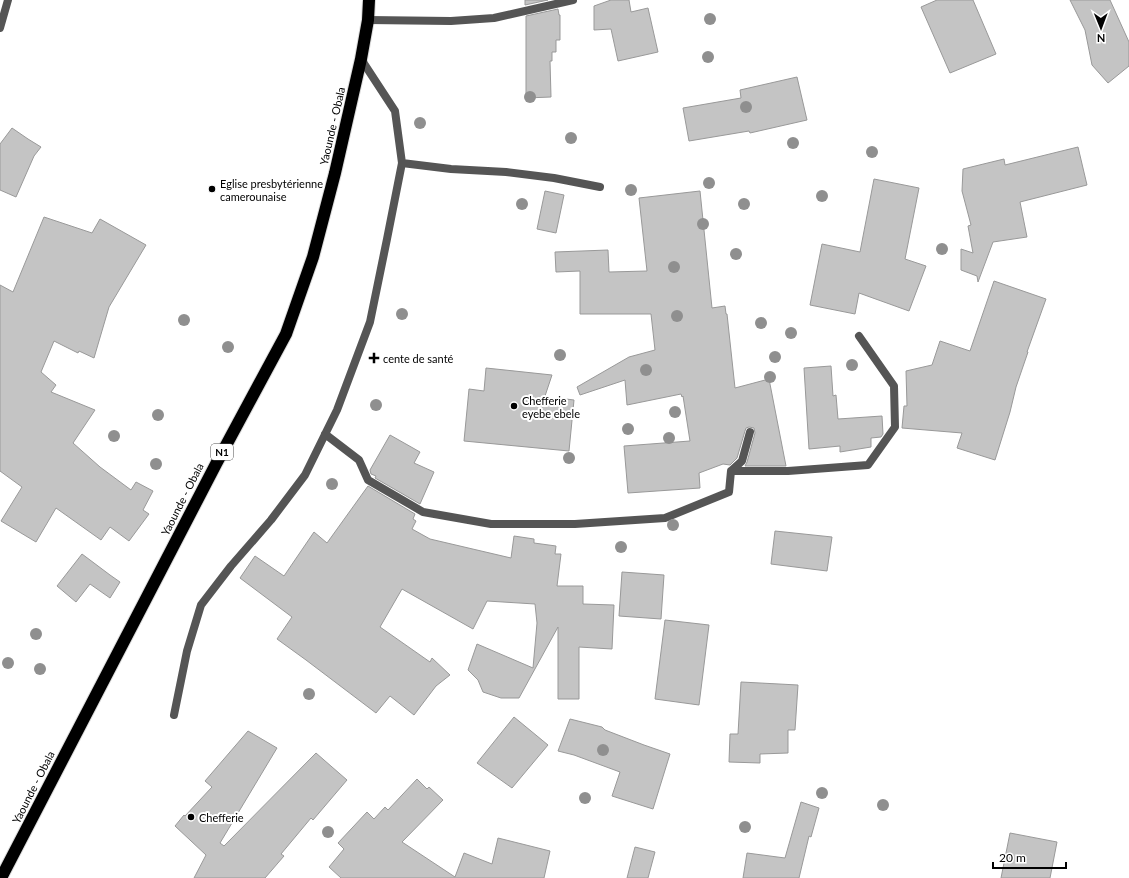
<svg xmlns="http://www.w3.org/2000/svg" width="1129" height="878" font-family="Lato,sans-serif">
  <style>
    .building { fill: #c4c4c4; stroke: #999 }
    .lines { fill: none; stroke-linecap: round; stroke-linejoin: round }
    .highway-casing { stroke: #dbdbdb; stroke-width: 14 }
    .street { stroke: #555; stroke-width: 8 }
    .highway { stroke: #000; stroke-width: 12 }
    .tree { fill: #8f8f8f }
    .poi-dot { fill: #000; stroke: #fff; stroke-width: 1.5 }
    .labels { text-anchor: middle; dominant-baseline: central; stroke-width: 4; stroke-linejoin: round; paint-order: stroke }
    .shield { fill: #fff; stroke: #4c4c4c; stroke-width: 1 }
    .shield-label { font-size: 10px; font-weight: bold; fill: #000 }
    .street-label { font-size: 11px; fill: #000; stroke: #fff }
    .poi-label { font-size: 11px; fill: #000; stroke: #fff; text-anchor: start }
  </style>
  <rect width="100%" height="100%" fill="#fff"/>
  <path class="building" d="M 525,0 L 548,0 L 525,5 Z
    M 611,0 L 629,0 L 631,12 L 648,8 L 658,52 L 618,61 L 611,29 L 594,30 L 594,6 Z
    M 937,0 L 973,0 L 996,54 L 950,73 L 921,7 Z
    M 1070,0 L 1110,0 L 1129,42 L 1129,66 L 1108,83 L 1092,65 L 1085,30 Z
    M 558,9 L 559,15 L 560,15 L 560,40 L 556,40 L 556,52 L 552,52 L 552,61 L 550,61 L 551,97 L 526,98 L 526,16 Z
    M 797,77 L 807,120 L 750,133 L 749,131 L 689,141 L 683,108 L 741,98 L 740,90 Z
    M 12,128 L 28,139 L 41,147 L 34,156 L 16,197 L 0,190 L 0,144 Z
    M 1078,147 L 1087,185 L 1020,202 L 1027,237 L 993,242 L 978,282 L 977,276 L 961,270 L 961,249 L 973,253 L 968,226 L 971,225 L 962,191 L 963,169 L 1004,159 L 1005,165 Z
    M 874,179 L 919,188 L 905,259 L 926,266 L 909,311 L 859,293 L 855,314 L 810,305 L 822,244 L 860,252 Z
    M 545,191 L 564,195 L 556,233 L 537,229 Z
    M 700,191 L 712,308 L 725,306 L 726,314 L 727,314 L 735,388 L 769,379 L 786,466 L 745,466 L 747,462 L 755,433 L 754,428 L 749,427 L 746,428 L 745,431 L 737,458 L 730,465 L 723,464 L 699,473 L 700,488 L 628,493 L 624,446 L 690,441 L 683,396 L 682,397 L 681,394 L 627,405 L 625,380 L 580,395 L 577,387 L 629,357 L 655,350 L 651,314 L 580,314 L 580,271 L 556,272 L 555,252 L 608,250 L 609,272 L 647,271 L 639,198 Z
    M 44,217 L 92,233 L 100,219 L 146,245 L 109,307 L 94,358 L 79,351 L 78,353 L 54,341 L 41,372 L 56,385 L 51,392 L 95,410 L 73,443 L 100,467 L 131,490 L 136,482 L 153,491 L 143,510 L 149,514 L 129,541 L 110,527 L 101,540 L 56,508 L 36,542 L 1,521 L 22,487 L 0,471 L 0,285 L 13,292 Z
    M 994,281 L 1046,299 L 1027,352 L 1028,352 L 1016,387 L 1010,412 L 995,460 L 957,448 L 962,433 L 902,428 L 904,406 L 907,406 L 906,371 L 932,365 L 940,341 L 970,351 Z
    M 831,366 L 833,396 L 836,395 L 838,419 L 882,416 L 883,434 L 881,437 L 871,438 L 871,447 L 840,452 L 840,446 L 809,449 L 804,368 Z
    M 486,368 L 552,375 L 541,408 L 558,398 L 574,400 L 569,451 L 464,441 L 469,389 L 484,391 Z
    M 390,435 L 420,452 L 414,463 L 434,472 L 420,504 L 375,478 L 376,476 L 371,474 L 370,470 Z
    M 368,486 L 415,514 L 413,519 L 416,521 L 412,529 L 430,539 L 511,558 L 514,536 L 534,539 L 534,543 L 556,546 L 555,554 L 561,554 L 557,586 L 583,586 L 583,604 L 614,605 L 612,649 L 579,647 L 579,699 L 558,699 L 558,627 L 519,698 L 501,698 L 483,692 L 478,680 L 468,670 L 477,644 L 533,668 L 537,623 L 535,604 L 487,601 L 473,629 L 402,589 L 380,627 L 430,662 L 432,658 L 450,675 L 436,686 L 414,715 L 390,696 L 376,713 L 306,660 L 277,639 L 292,617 L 240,578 L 255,556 L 284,576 L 314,532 L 327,543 Z
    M 775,531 L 832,537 L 827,571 L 771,564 Z
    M 82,554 L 110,575 L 120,582 L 110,598 L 90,584 L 76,602 L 57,586 Z
    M 622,572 L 664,575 L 661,619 L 619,616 Z
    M 665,620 L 709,625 L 699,705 L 655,699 Z
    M 741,682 L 798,685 L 795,730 L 788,730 L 788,753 L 760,754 L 760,763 L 729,762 L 730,734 L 738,734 Z
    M 514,717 L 548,745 L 512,788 L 477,763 Z
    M 570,719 L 602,727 L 605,730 L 644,745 L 670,754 L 653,809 L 612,796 L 620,772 L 574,755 L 558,751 Z
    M 248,731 L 277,748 L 220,843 L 224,846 L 316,753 L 347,780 L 313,820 L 311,818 L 281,854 L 284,856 L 265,878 L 194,878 L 206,855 L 175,826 L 184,815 L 185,816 L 212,787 L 205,781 Z
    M 417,779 L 427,789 L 429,787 L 443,800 L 402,842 L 455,877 L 464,853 L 492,864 L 498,838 L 550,851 L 544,878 L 341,878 L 329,867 L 344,849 L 338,843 L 367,812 L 374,819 L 385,807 L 388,810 Z
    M 801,802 L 819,808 L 811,837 L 809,836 L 799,878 L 743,878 L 747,853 L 785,858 Z
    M 1010,833 L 1057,842 L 1050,878 L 1001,878 Z
    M 635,847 L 655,852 L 648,878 L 627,878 Z"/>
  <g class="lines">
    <defs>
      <path id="highway" d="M 1,878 L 216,464 L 286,334 L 313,257 L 335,173 L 361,59 L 368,20 L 369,0"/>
    </defs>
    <use href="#highway" class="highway-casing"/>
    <path class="street" d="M 368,20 L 451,21 L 494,18 L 573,0
      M 0,28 L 8,0
      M 402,163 L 451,169 L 506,172 L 554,178 L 600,187
      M 325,434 L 359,460 L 368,480 L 423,512 L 491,524 L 575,524 L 665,518 L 729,492 L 731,471 L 742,461 L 750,432
      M 731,471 L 788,471 L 868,465 L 895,427 L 894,386 L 859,336
      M 174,715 L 187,651 L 201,605 L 231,566 L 271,520 L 305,475 L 337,410 L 370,322 L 387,239 L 402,163 L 395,111 L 361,59"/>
    <use href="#highway" class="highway"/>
  </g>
  <g class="tree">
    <circle cx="710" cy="19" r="6"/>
    <circle cx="708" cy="57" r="6"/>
    <circle cx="530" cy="97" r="6"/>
    <circle cx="746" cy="107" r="6"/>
    <circle cx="420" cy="123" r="6"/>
    <circle cx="571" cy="138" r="6"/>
    <circle cx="793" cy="143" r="6"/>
    <circle cx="872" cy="152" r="6"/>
    <circle cx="709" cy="183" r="6"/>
    <circle cx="631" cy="190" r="6"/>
    <circle cx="822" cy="196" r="6"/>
    <circle cx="522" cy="204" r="6"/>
    <circle cx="744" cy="204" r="6"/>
    <circle cx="703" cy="224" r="6"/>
    <circle cx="942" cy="249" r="6"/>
    <circle cx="736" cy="254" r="6"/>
    <circle cx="674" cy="267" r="6"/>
    <circle cx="402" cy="314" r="6"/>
    <circle cx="677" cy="316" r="6"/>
    <circle cx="184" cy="320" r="6"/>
    <circle cx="761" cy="323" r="6"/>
    <circle cx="791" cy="333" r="6"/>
    <circle cx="228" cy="347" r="6"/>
    <circle cx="560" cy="355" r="6"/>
    <circle cx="775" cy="357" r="6"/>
    <circle cx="852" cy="365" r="6"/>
    <circle cx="646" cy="370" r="6"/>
    <circle cx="770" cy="377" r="6"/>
    <circle cx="376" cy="405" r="6"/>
    <circle cx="675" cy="412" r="6"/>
    <circle cx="158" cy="415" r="6"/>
    <circle cx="628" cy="429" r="6"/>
    <circle cx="114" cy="436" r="6"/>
    <circle cx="669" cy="438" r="6"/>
    <circle cx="569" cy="458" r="6"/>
    <circle cx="156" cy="464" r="6"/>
    <circle cx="332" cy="484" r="6"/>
    <circle cx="673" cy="525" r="6"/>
    <circle cx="621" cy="547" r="6"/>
    <circle cx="36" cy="634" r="6"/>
    <circle cx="8" cy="663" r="6"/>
    <circle cx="40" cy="669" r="6"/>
    <circle cx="309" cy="694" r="6"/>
    <circle cx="603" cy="750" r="6"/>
    <circle cx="822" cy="793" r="6"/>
    <circle cx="585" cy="798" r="6"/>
    <circle cx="883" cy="805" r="6"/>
    <circle cx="745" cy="827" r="6"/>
    <circle cx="328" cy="832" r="6"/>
  </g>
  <g class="poi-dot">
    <circle cx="212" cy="189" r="4"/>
    <path d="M372 352h4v4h4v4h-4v4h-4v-4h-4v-4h4z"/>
    <circle cx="514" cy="406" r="4"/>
    <circle cx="191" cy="817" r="4"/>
  </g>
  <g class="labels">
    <rect class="shield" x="211" y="444" width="22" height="16" rx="3"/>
    <g class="shield-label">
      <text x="222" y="452">N1</text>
    </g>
    <g class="street-label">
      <text transform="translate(332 126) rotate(-77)">Yaounde - Obala</text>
      <text transform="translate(182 499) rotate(-63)">Yaounde - Obala</text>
      <text transform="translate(33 787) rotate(-63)">Yaounde - Obala</text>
    </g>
    <g class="poi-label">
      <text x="220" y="183">Eglise presbytérienne<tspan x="220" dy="13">camerounaise</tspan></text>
      <text x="383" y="358">cente de santé</text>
      <text x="522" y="400">Chefferie<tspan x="522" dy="13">eyebe ebele</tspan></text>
      <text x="199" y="817">Chefferie</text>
    </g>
  </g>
  <g transform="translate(1101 28) rotate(179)" stroke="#ffffff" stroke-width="3" paint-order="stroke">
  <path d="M0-3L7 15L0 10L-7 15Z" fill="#000000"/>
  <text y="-6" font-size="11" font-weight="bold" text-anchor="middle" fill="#000000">N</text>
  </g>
  <path d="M993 862v6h73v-6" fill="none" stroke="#000000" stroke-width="2"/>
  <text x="999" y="862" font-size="12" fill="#000000" stroke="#ffffff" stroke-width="3" paint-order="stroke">20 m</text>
</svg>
